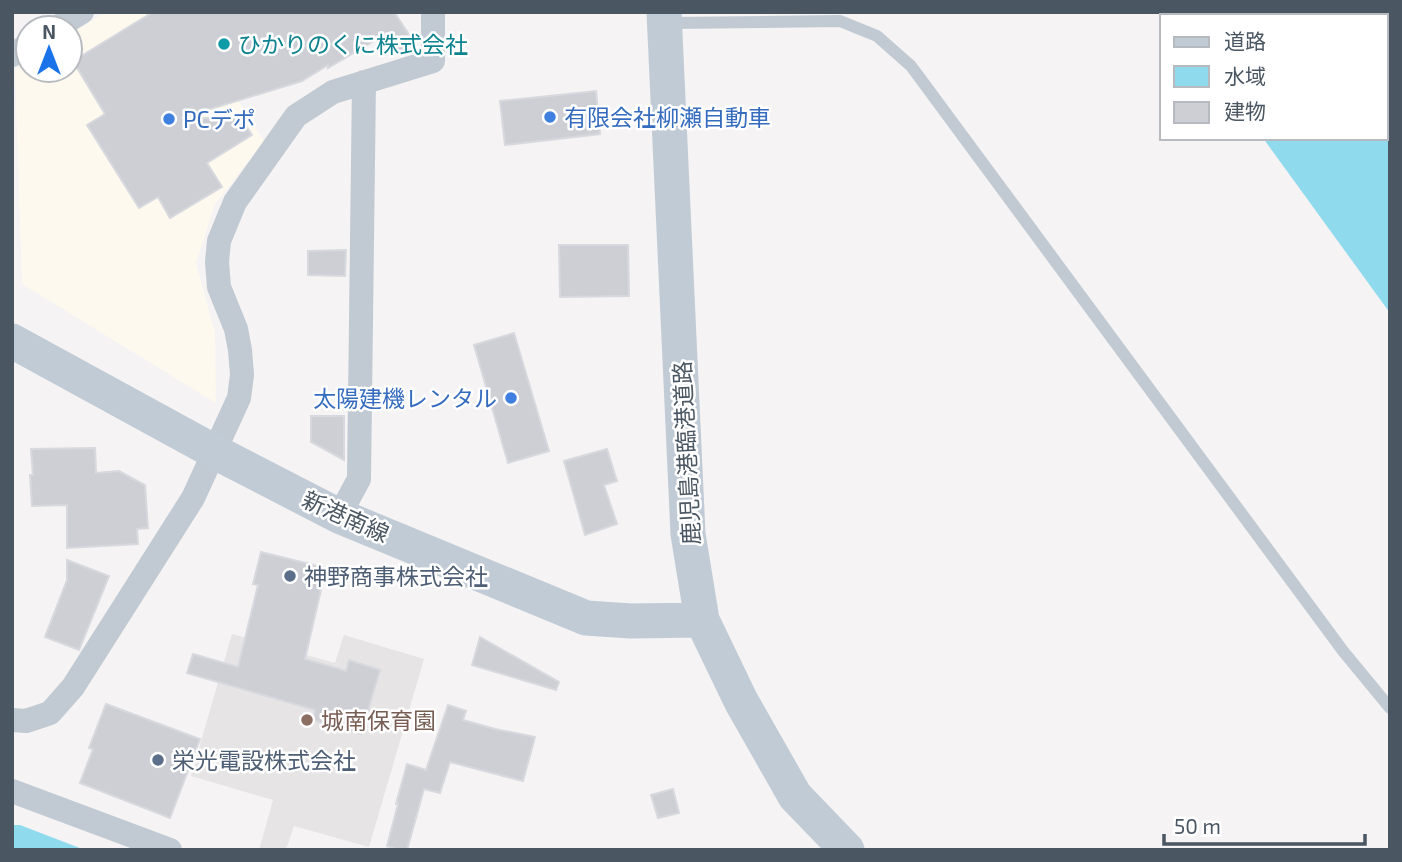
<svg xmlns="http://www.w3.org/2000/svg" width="1402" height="862" font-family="'Exo 2','Noto Sans JP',sans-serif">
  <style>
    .commercial { fill: #fdf9ef }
    .education { fill: #e6e4e5 }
    .water { fill: #90daee }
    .building { fill: #cdcfd5; stroke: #d7d9de; stroke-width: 2 }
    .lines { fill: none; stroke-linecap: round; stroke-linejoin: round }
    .lane { stroke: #c1cad2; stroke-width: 12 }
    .street { stroke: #c1cad2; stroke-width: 24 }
    .secondary { stroke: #c1cbd6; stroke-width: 35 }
    .culture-dot { fill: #0f9aa8; stroke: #fff; stroke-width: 2.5 }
    .shop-dot { fill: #3f7fe0; stroke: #fff; stroke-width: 2.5 }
    .service-dot { fill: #5c6f8a; stroke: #fff; stroke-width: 2.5 }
    .education-dot { fill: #8d6e63; stroke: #fff; stroke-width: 2.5 }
    .labels { text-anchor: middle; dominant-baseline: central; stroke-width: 5; stroke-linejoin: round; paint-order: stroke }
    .culture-label { font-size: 23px; fill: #0d838f; stroke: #fff; text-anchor: start }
    .shop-label { font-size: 23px; fill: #366cbe; stroke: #fff; text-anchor: start }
    .street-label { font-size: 23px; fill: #4a5661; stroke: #fff }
    .service-label { font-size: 23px; fill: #4e5e75; stroke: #fff; text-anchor: start }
    .education-label { font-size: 23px; fill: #785e54; stroke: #fff; text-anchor: start }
  </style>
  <rect width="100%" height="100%" fill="#f5f3f3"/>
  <path class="commercial" d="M 106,12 L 182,12 L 264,141 L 215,204 L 196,263 L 215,333 L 216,403 L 22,284 L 15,70 L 28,62 L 28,70 L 70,70 L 70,34 Z"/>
  <path class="education" d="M 232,634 L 335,663 L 344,635 L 424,659 L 369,847 L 294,826 L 286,850 L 259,850 L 273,800 L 191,776 Z"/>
  <path class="water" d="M 1170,12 L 1390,12 L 1390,313 L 1263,138 L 1386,138 L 1386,16 L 1173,16 Z
    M 12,825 L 20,825 L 85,850 L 12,850 Z"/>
  <path class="building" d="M 153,12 L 394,12 L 414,42 L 392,56 L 379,38 L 328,68 L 328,65 L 302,81 L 181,118 L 241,118 L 252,135 L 207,163 L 222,187 L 170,218 L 158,197 L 139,208 L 87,125 L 105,114 L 73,61 Z
    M 596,91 L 600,134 L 505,145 L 500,101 Z
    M 559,245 L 628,245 L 629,296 L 560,297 Z
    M 346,250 L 345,276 L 308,275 L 308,251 Z
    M 514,333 L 549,451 L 508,463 L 474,345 Z
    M 311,416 L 344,416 L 344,460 L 311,442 Z
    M 95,448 L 96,473 L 119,471 L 145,485 L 148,528 L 137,529 L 138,544 L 67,548 L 67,505 L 32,506 L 30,475 L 33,475 L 31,449 Z
    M 607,449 L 617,481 L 604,485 L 617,524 L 585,535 L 564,461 Z
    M 261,552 L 326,568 L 305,659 L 346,671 L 349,660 L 380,670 L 361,734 L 313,720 L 315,710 L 187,673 L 193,654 L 238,667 L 258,585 L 253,584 Z
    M 67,560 L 109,576 L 79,650 L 45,637 L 67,580 Z
    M 480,637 L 559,682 L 556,690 L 472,665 Z
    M 106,704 L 200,739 L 170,818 L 80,783 L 93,749 L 89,748 Z
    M 448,705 L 466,711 L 463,720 L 495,729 L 535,737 L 523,781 L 450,762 L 440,793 L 424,789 L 407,850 L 399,850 L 387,846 L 398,804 L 396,804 L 407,764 L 426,770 Z
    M 673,789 L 679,813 L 658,818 L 651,795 Z"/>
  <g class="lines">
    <path class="lane" d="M 668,23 L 840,21 L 877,36 L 911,66 L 1343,651 L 1390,708"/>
    <path class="street" d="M 56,28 L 82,12
      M 12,55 L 28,45
      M 339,516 L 359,479 L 364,82
      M 12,720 L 26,721 L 50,713 L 73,687 L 193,498 L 239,398 L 242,375 L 240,350 L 236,329 L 219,287 L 217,262 L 219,241 L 235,202 L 296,116 L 333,92 L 433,61 L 433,12
      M 12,791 L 170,850"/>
    <path class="secondary" d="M 664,12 L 688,534 L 702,620 L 741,701 L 795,796 L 847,850
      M 12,341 L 215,452 L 339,516 L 586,618 L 631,621 L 702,620"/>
  </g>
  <circle class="culture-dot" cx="224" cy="44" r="7"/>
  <g class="shop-dot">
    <circle cx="550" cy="117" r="7"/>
    <circle cx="169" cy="119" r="7"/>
    <circle cx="511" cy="398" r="7"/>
  </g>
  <g class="service-dot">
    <circle cx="290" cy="576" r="7"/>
    <circle cx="158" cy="760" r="7"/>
  </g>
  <circle class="education-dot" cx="307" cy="720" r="7"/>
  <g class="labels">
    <g class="culture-label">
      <text x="238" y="44">ひかりのくに株式会社</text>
    </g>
    <g class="shop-label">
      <text x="564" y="117">有限会社柳瀬自動車</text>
      <text x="183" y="119">PCデポ</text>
      <text x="497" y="398" text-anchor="end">太陽建機レンタル</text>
    </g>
    <g class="street-label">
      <text transform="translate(686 453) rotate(-93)">鹿児島港臨港道路</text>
      <text transform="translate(346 516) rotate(24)">新港南線</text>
    </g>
    <g class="service-label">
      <text x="304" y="576">神野商事株式会社</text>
      <text x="172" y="760">栄光電設株式会社</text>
    </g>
    <g class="education-label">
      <text x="321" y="720">城南保育園</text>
    </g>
  </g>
  <rect width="1402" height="862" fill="none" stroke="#4a5661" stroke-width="28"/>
  <rect x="1160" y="14" width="228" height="126" fill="#ffffff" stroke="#b7bbc0" stroke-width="2"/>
  <rect x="1174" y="37" width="35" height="10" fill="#c1cbd6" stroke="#b7bbc0" stroke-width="2"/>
  <text x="1224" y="49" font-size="21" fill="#4a5661">道路</text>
  <rect x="1174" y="66" width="35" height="21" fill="#90daee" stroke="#b7bbc0" stroke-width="2"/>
  <text x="1224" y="84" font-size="21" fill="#4a5661">水域</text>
  <rect x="1174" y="102" width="35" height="21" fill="#cdcfd5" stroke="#b7bbc0" stroke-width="2"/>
  <text x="1224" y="119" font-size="21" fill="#4a5661">建物</text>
  <g transform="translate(49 49)"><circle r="33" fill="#ffffff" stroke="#b7bbc0" stroke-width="2"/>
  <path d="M0-5L12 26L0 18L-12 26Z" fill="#1a73e8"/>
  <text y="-10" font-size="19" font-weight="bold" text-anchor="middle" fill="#4a5661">N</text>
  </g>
  <path d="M1164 834v10h201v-10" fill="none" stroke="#4a5661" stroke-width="3.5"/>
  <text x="1174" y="834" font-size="21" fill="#4a5661" stroke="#ffffff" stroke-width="5" paint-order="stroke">50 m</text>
</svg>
